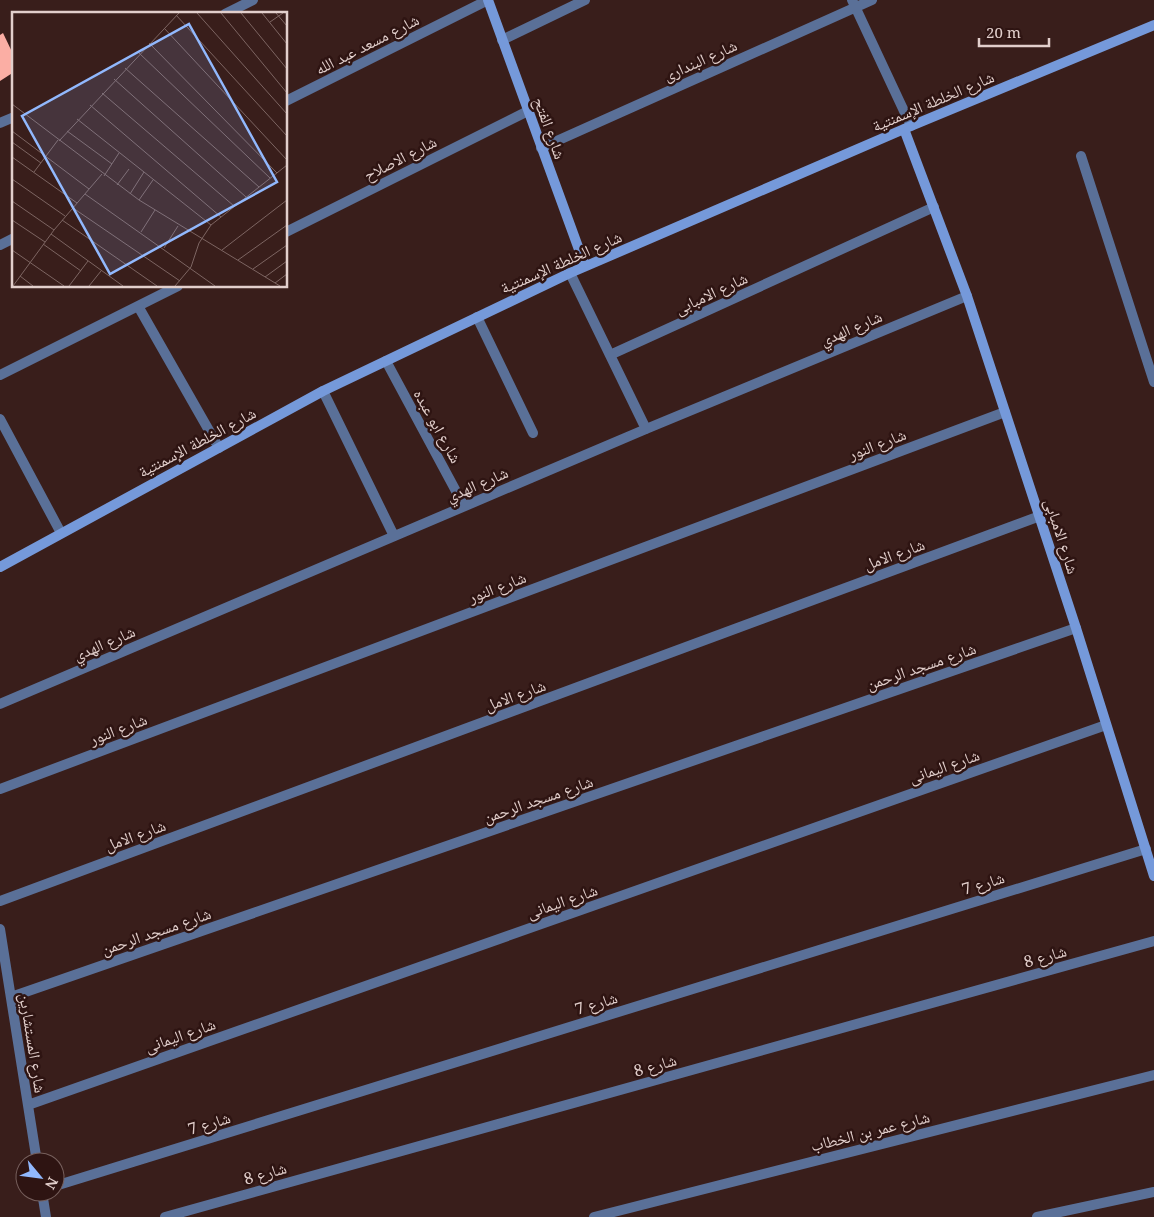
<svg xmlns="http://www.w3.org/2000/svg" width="1154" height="1217" font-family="'Noto Serif','Noto Naskh Arabic',serif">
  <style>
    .building { fill: #fbaea4 }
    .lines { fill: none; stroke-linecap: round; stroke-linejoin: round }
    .lane { stroke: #5a7098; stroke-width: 10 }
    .street { stroke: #5a7098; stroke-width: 10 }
    .secondary { stroke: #7599da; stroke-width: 10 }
    .labels { text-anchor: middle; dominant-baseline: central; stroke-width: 5; stroke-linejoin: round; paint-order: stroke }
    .street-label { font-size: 16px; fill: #e2cfcc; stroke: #2e1412 }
    .inset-road { fill: none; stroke: #7d6562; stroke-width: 1 }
    .view { fill: #91b8fd; fill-opacity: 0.15; stroke: #91b8fd; stroke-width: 2.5 }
    .inset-edge { fill: none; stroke: #e2cfcc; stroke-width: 2.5 }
  </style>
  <rect width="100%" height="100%" fill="#391e1b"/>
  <path class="building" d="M 3,33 L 14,56 L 14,72 L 0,81 L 0,35 Z"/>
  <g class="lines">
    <path class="lane" d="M 1081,156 L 1154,382"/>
    <path class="street" d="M 852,0 L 911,126
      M 225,14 L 253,0
      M 502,40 L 585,0
      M 286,101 L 488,0
      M 0,123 L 14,117
      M 541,148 L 872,0
      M 286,232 L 528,111
      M 0,245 L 14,238
      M 570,273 L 646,429
      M 138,306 L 219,448
      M 477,317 L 533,433
      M 610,355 L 934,207
      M 386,361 L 464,506
      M 0,375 L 178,286
      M 323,391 L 394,536
      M 0,419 L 61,533
      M 0,704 L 646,429 L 967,296
      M 0,789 L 1005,412
      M 0,901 L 1040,516
      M 0,929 L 37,1162
      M 11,997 L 1076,628
      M 28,1105 L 1106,725
      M 55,1186 L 1146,849
      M 42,1192 L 46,1217
      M 165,1217 L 1154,941
      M 594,1217 L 1154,1075
      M 1037,1217 L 1154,1192"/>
    <path class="secondary" d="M 488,0 L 585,266
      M 904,129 L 967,296 L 1076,628 L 1154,876
      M 0,567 L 323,391 L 570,273 L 911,126 L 1154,25"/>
  </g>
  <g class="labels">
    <g class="street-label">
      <text transform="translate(367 44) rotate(-27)">شارع مسعد عبد الله</text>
      <text transform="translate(700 60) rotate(-24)">شارع البندارى</text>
      <text transform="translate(933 101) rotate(-23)">شارع الخلطة الإسمنتية</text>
      <text transform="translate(550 128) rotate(70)">شارع الفتح</text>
      <text transform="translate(400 158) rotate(-27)">شارع الاصلاح</text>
      <text transform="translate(561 262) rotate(-24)">شارع الخلطة الإسمنتية</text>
      <text transform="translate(711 293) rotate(-25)">شارع الامبابى</text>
      <text transform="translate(851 328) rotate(-23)">شارع الهدي</text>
      <text transform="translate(438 426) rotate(61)">شارع ابو عبده</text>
      <text transform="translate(197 442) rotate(-28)">شارع الخلطة الإسمنتية</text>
      <text transform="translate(877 444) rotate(-21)">شارع النور</text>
      <text transform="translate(477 484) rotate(-23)">شارع الهدي</text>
      <text transform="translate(1062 536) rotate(72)">شارع الامبابى</text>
      <text transform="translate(894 554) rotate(-20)">شارع الامل</text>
      <text transform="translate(497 587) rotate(-21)">شارع النور</text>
      <text transform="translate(104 643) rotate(-23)">شارع الهدي</text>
      <text transform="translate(921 666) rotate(-19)">شارع مسجد الرحمن</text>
      <text transform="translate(515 695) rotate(-20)">شارع الامل</text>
      <text transform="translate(118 729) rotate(-21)">شارع النور</text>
      <text transform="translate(944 766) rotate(-19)">شارع اليمانى</text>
      <text transform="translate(538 799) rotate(-19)">شارع مسجد الرحمن</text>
      <text transform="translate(135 835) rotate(-20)">شارع الامل</text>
      <text transform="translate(983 883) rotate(-17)">شارع 7</text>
      <text transform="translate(562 901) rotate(-19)">شارع اليمانى</text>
      <text transform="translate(156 931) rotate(-19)">شارع مسجد الرحمن</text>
      <text transform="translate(1045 956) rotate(-16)">شارع 8</text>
      <text transform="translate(596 1003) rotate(-17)">شارع 7</text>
      <text transform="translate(180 1035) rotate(-19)">شارع اليمانى</text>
      <text transform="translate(33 1043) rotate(81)">شارع المستشارين</text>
      <text transform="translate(655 1065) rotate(-16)">شارع 8</text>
      <text transform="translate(209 1123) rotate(-17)">شارع 7</text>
      <text transform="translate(870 1131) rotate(-14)">شارع عمر بن الخطاب</text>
      <text transform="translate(265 1173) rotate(-16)">شارع 8</text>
    </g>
  </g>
  <g transform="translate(12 12)">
    <rect width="275" height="275" fill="#391e1b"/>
    <path class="inset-road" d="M 185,1 L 275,102M 209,1 L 275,81M 229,1 L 275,57M 250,1 L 275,32M 264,1 L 275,14M 164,3 L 275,124M 258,10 L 271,1M 152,16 L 275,148M 137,31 L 265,161M 127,41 L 258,166M 113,56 L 247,175M 102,67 L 234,185M 90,81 L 222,194M 0,92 L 127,188 L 268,274M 78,93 L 209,205M 65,107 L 199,213M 0,119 L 77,177M 55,119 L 100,152M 47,129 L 167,1M 0,130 L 29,151M 0,145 L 65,191M 22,160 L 46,128M 92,164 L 107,141M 0,167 L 53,204M 105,173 L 117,157M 73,182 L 203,274M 118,182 L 132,160M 127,188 L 141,168M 0,189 L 42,218M 61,196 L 168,269M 0,208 L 33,230M 50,208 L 145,274M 129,220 L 143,198M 39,222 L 111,274M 31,232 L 69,259M 152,236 L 166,214M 0,238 L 52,274M 210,238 L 275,188M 226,248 L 275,213M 241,257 L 275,233M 8,264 L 21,274M 253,265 L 275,249M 263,271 L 275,262M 1,274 L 42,218 L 90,162M 57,274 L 76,249M 77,274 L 89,259M 163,274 L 179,255 L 187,231 L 199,213 L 275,153"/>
    <path class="view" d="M 177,12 L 265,170 L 98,262 L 10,104 Z"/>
    <rect width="275" height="275" class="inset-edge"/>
  </g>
  <g transform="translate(40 1177) rotate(119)"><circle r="24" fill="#2e1412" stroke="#765f5c"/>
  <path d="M0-4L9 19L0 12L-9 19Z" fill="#91b8fd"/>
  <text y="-8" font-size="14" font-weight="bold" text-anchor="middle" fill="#e2cfcc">N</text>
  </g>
  <path d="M979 38v8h70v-8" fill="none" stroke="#e2cfcc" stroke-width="2.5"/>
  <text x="986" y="38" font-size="15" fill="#e2cfcc" stroke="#2e1412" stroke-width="4" paint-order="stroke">20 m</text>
</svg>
